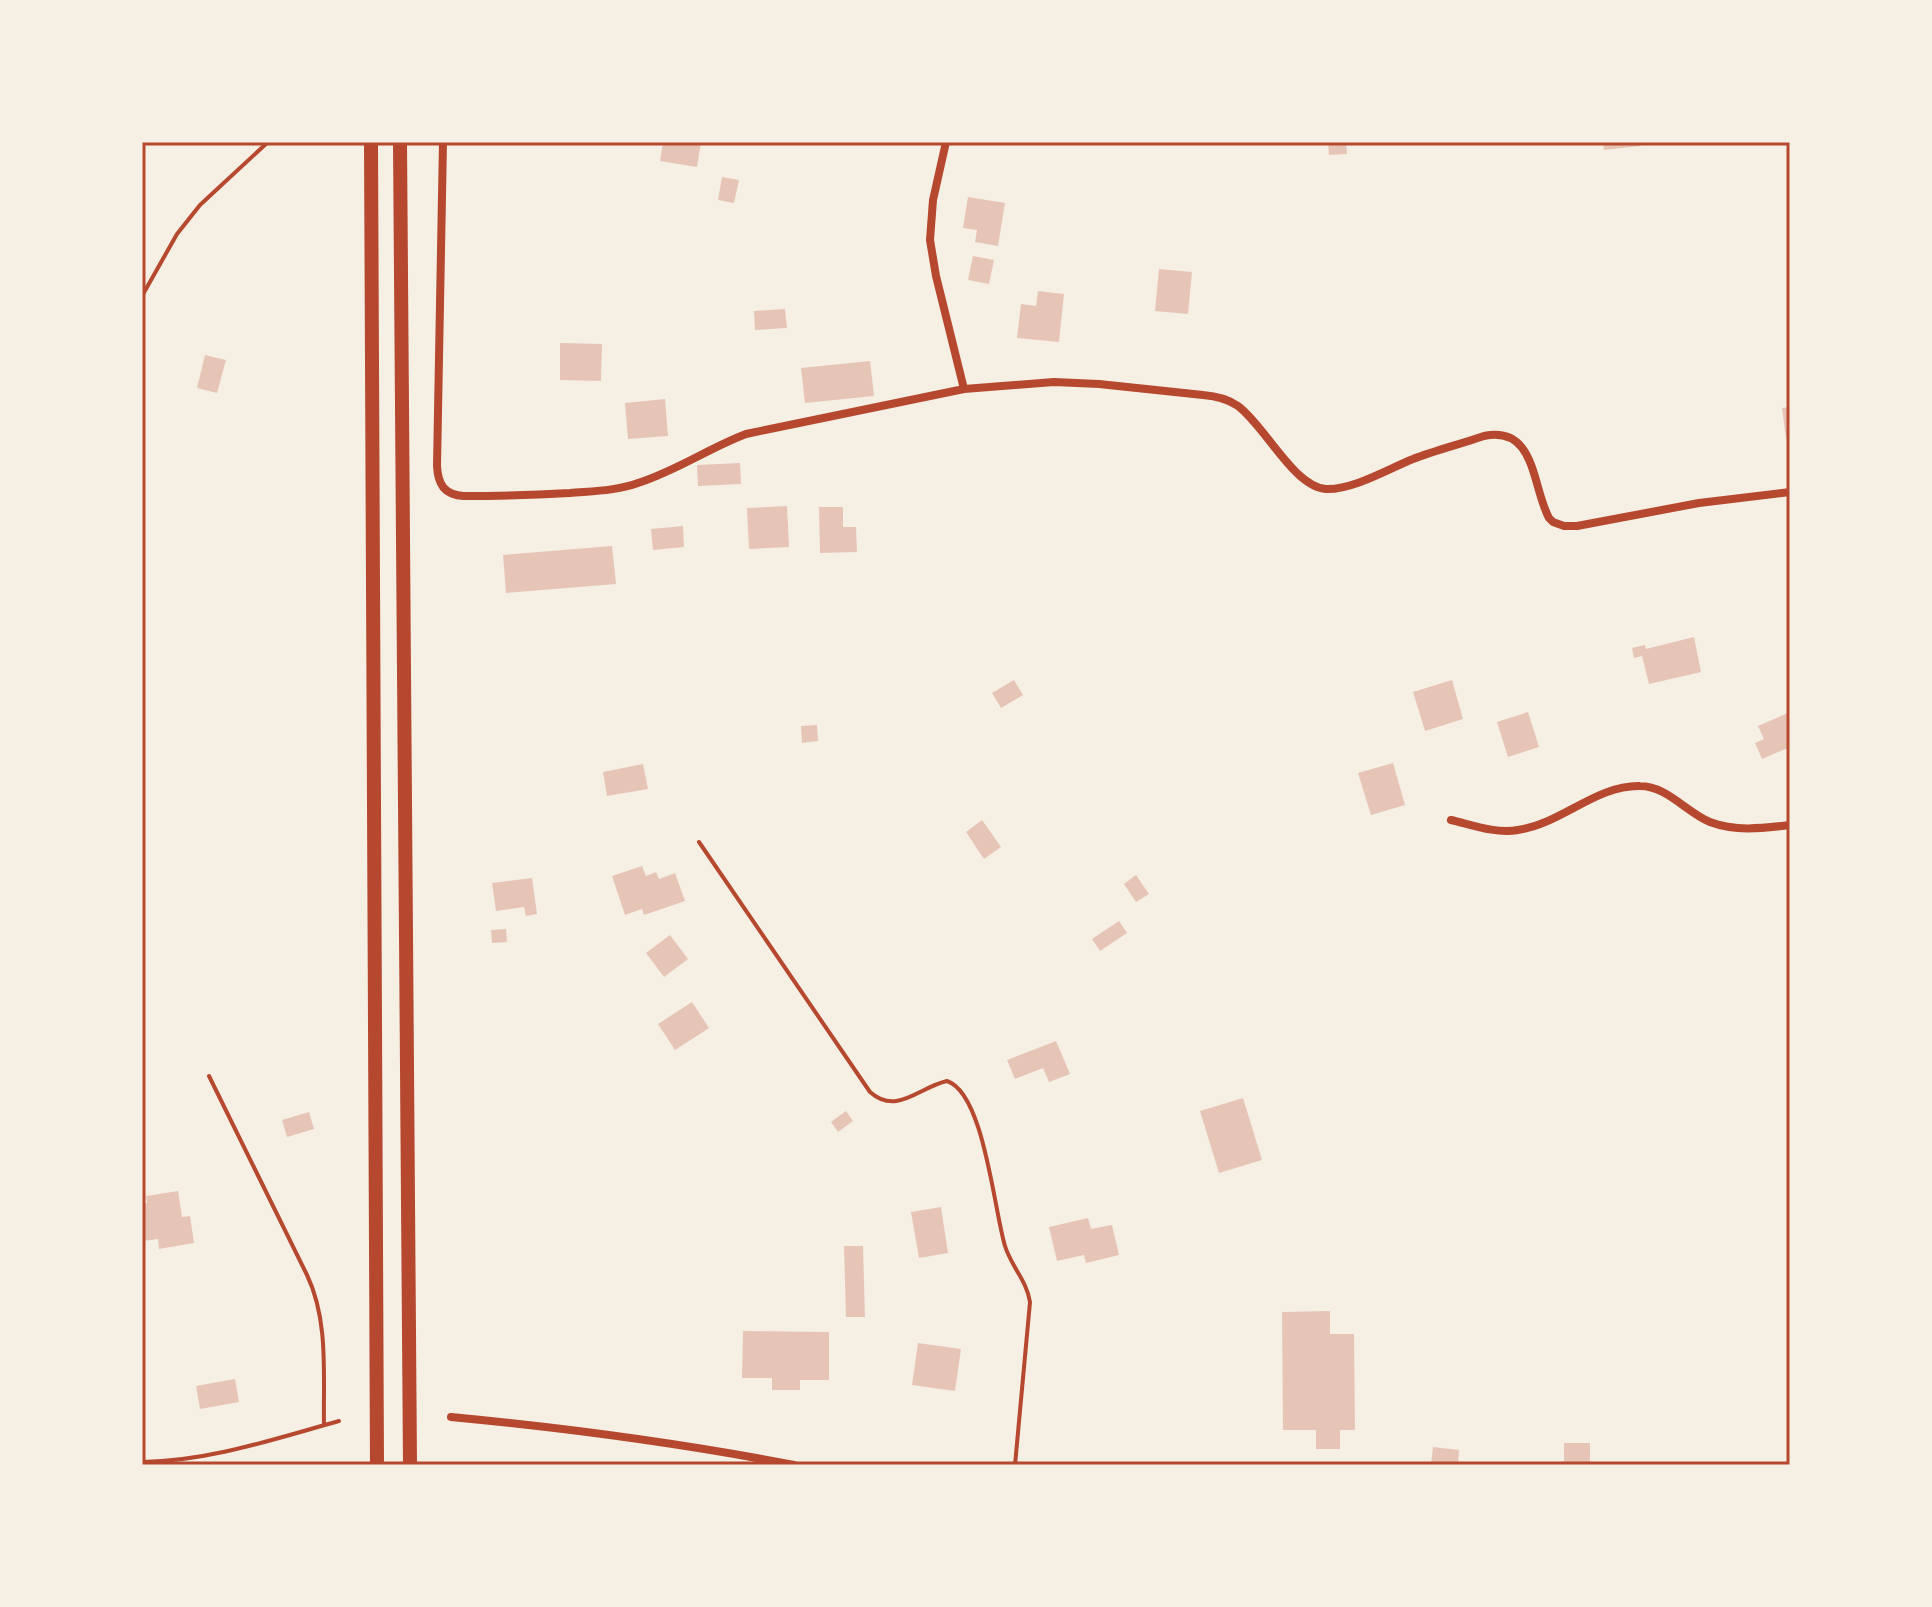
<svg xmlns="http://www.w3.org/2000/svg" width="1932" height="1607" font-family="Rubik,sans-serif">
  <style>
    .building { fill: #e6c5b7 }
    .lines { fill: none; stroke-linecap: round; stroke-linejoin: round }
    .service { stroke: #b5482f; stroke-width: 4 }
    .minor { stroke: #b5482f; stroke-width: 8 }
    .motorway { stroke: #b5482f; stroke-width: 14 }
    .neatline { fill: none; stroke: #b5482f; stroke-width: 3 }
  </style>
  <rect width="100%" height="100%" fill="#f6efe4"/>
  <path class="building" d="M 663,142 L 701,142 L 697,167 L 660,161 Z
    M 1328,142 L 1346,142 L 1347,154 L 1329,155 Z
    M 1603,142 L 1640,142 L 1641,146 L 1604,150 Z
    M 722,177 L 739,180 L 734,203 L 718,200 Z
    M 968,197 L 1005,203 L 998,246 L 975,242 L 977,230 L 963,228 Z
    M 973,256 L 994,260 L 989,284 L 968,280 Z
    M 1159,269 L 1192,272 L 1188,314 L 1155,311 Z
    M 1038,291 L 1064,294 L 1059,342 L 1017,338 L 1021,304 L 1036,306 Z
    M 785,309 L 787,328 L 755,330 L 754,311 Z
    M 560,343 L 602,344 L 601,381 L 560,380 Z
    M 205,355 L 226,360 L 217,393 L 197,388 Z
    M 870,361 L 874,396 L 805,403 L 801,368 Z
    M 665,399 L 668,436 L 628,439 L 625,403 Z
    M 1790,407 L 1790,438 L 1786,438 L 1782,408 Z
    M 740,463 L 741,484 L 698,486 L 697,465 Z
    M 787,506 L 789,547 L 749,549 L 747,508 Z
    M 819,507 L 843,507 L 843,527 L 856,527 L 857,552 L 820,553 Z
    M 683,526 L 684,547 L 653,550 L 651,529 Z
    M 612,546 L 616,584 L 506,593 L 503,555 Z
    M 1694,637 L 1701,672 L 1649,684 L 1642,656 L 1634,658 L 1632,648 L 1645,645 L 1646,649 Z
    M 1014,680 L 1023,695 L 1001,708 L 992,693 Z
    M 1452,680 L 1463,719 L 1425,731 L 1413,692 Z
    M 1528,712 L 1539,747 L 1508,757 L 1497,722 Z
    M 1790,712 L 1790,747 L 1762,759 L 1755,743 L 1764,739 L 1758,726 Z
    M 817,725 L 818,741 L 802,743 L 801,726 Z
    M 1393,763 L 1405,805 L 1371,815 L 1358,773 Z
    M 643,764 L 648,789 L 607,796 L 603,772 Z
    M 982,820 L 1001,847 L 984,859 L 966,832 Z
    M 642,866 L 646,876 L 656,872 L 659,879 L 675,873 L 685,901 L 644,915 L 642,909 L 625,915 L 612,876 Z
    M 1136,875 L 1149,894 L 1136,902 L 1124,884 Z
    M 532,878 L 537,914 L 526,916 L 524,907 L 496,911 L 492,883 Z
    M 1119,921 L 1127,933 L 1100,951 L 1092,939 Z
    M 506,929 L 507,942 L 492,943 L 491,930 Z
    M 670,935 L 688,959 L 664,977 L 646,953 Z
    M 692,1002 L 709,1028 L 675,1050 L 658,1024 Z
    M 1056,1041 L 1070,1074 L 1049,1082 L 1043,1068 L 1015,1079 L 1007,1060 Z
    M 1243,1098 L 1262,1160 L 1219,1173 L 1200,1111 Z
    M 846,1111 L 853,1121 L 838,1132 L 831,1122 Z
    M 309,1112 L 314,1129 L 287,1137 L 282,1120 Z
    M 178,1191 L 182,1217 L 190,1216 L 194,1243 L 159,1249 L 158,1239 L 142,1241 L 142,1204 L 147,1203 L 146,1196 Z
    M 941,1207 L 948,1253 L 919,1258 L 911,1212 Z
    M 1088,1218 L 1091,1229 L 1112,1225 L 1119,1255 L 1086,1263 L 1084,1255 L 1057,1261 L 1049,1227 Z
    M 844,1246 L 863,1246 L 865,1317 L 846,1317 Z
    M 1330,1311 L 1330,1334 L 1354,1334 L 1355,1430 L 1340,1430 L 1340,1449 L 1316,1449 L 1316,1430 L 1283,1430 L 1282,1312 Z
    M 743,1331 L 829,1332 L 829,1380 L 800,1380 L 800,1390 L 772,1390 L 772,1378 L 742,1378 Z
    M 918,1343 L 961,1349 L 955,1391 L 912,1385 Z
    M 235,1379 L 239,1402 L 200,1409 L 196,1386 Z
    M 1564,1443 L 1590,1443 L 1590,1465 L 1564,1465 Z
    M 1433,1447 L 1459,1450 L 1458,1465 L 1431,1465 Z"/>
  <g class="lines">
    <path class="service" d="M 142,296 L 177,234 L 200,205 L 268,142
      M 699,842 L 870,1092 C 897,1116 919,1087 947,1081 C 984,1093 994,1210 1005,1246 C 1011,1266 1027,1281 1030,1302 L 1015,1465
      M 209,1076 L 307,1275 C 329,1321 323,1376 324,1425
      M 142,1462 C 210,1461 274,1439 339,1421"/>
    <path class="minor" d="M 443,142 L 437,466 C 438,484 444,495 464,496 C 499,496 535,495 570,493 C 593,491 616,491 638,483 C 676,471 709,448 746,434 L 964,389
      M 946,142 L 933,200 L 930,240 L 936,276 L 964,389 L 1054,382 L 1099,384 L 1203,395 C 1216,396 1228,399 1238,406 C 1265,426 1294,487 1326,489 C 1353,490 1388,469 1413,459 C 1436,450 1461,444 1484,436 C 1536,425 1532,487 1549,518 L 1553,522 L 1564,526 L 1577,526 L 1699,503 L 1790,492
      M 1451,820 C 1472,825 1496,834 1518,830 C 1561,824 1596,785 1640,786 C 1667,786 1686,812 1710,822 C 1736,832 1764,828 1790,825
      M 451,1417 C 566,1428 680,1443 794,1465"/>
    <path class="motorway" d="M 371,142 L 377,1465
      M 400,142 L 410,1465"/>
  </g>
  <rect width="1932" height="1607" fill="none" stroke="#f6efe4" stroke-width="288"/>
  <rect x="144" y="144" width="1644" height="1319" class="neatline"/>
</svg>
